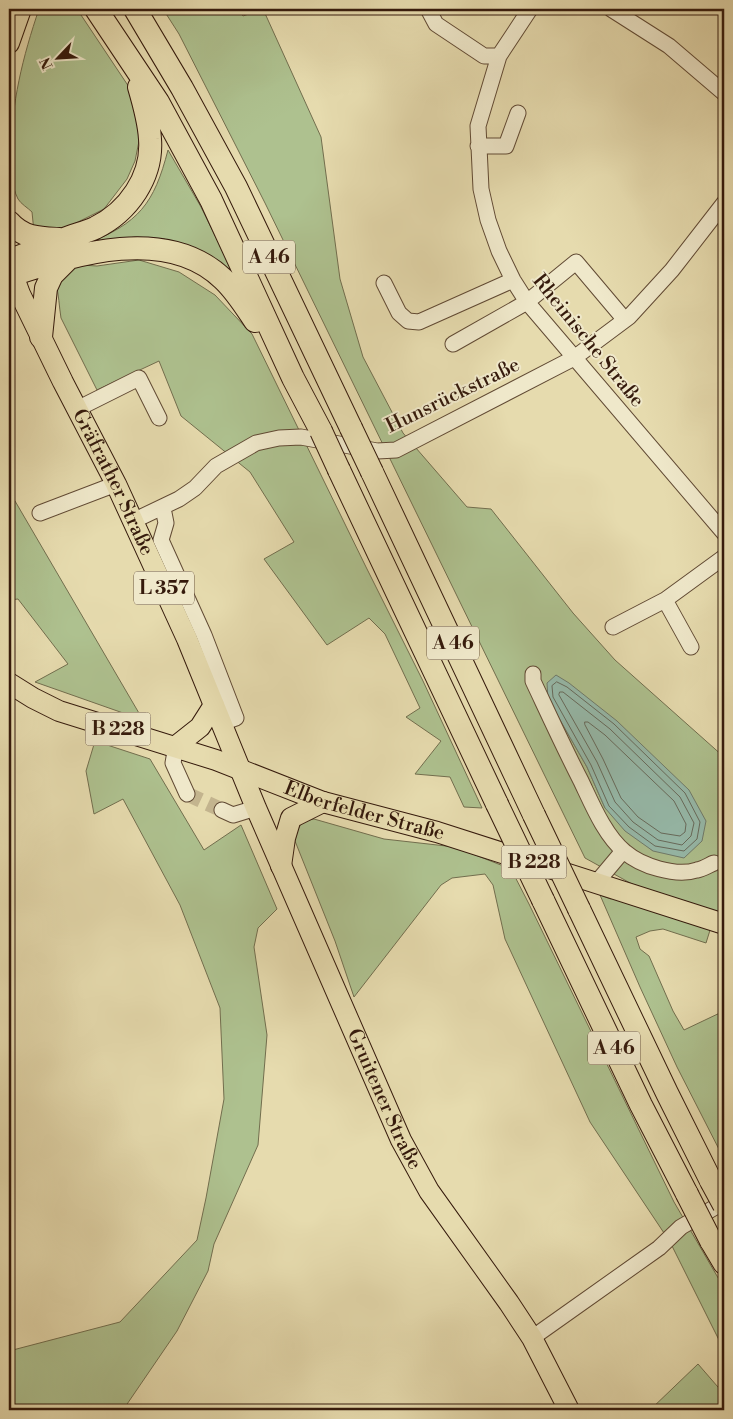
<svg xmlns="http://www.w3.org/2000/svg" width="733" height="1419" font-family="'Libre Bodoni',serif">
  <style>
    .green { fill: #aec18f; stroke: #726e4e; fill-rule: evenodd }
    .water { fill: #96bbac; stroke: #6f7b6c }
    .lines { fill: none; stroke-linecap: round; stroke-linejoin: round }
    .shore { stroke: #666a5c; stroke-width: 1 }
    .minor-tunnel { stroke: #c3b48e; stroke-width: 15; stroke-dasharray: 15 8; stroke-linecap: butt }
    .minor-casing { stroke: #614a34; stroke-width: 17 }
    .major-casing { stroke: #351a0c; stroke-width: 22 }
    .highway-casing { stroke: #351a0c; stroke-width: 24 }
    .minor { stroke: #efe8ca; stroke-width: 15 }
    .major { stroke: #e6dbae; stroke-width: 20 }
    .highway { stroke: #e6dbae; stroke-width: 22 }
    .highway-bridge-casing { stroke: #351a0c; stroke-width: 24; stroke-linecap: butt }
    .highway-bridge { stroke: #e6dbae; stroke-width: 22 }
    .labels { text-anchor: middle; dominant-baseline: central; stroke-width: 4; stroke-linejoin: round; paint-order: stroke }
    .shield { fill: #efe8ca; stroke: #6d5845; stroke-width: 1 }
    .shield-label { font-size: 19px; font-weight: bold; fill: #351a0c }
    .street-label { font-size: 20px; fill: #351a0c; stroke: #efe8ca }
  </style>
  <rect width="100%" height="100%" fill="#e6dbae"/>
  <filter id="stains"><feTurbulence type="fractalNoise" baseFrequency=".004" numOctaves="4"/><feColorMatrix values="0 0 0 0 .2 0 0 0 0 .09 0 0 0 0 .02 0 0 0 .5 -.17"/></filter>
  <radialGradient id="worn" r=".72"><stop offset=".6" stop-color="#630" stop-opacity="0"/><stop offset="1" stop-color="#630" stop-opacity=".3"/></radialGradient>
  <path class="green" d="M 39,9 L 77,9 L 135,96 L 140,136 L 135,161 L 127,179 L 104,209 L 68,227 L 34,232 L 32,212 C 28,208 21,204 18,199 C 11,185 11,170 11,154 C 11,104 23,56 39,9 Z
    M 163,9 L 238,9 L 243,16 L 263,9 L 321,137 L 340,279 L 363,357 L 403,433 L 467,507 L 491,509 L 573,613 L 615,660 L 724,757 L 724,911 L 721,913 L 632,884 L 585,858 L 265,203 L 179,34 ZM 548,699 L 653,851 L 605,808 L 587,767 Z
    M 168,150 L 201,207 L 237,280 L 192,248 L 164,239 L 135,237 L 86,244 C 139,223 154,204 168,150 Z
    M 139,260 L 179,272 L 215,295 L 252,334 L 366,567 L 423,681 L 482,808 L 464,807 L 450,777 L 415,774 L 441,741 L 406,717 L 420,708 L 385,634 L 369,618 L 327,645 L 264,559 L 294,542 L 250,472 L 181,416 L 159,361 L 97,390 L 61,318 C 59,306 59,295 56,284 L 65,271 L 81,265 L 97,266 Z
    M 9,493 L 15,501 L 143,720 L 35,682 L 68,664 L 18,599 L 9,600 Z
    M 95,741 L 150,759 L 204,850 L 241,825 L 277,909 L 258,928 L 254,947 L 267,1035 L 258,1145 L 214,1244 L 208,1271 L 177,1331 L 123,1410 L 9,1410 L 9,1351 L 120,1322 L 197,1240 L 206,1198 L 224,1099 L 220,1008 L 180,905 L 123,799 L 94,814 L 86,771 Z
    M 314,819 L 384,839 L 455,847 L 511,869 L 529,904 L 674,1202 L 724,1288 L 724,1350 L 670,1242 L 590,1122 L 505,939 L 493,885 L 485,874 L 452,878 L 441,885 L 354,997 L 335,941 L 295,841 C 297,828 300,821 314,819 Z
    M 600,895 L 611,899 L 616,896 L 711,927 L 706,943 L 663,929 L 650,931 L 636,937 L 640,949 L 649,956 L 673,1011 L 684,1030 L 724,1011 L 724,1159 L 677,1067 L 640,987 Z
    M 698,1364 L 724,1394 L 724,1410 L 650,1410 Z"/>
  <path class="water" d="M 556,675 L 569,683 L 617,721 L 689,790 L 706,821 L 702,841 L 684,858 L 653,851 L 625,831 L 605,808 L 587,767 L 548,699 L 547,683 Z"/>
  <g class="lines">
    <path class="shore" d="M 557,682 L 567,687 L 614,724 L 685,793 L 700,822 L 697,839 L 684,851 L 655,846 L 629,827 L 609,806 L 591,765 L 553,697 L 552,686 Z
      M 560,692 L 563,692 L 610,729 L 680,797 L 694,823 L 691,836 L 682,845 L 658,840 L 633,822 L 615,802 L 597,762 L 559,695 Z
      M 585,722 L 588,722 L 605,735 L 674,801 L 686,824 L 685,832 L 680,836 L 661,833 L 638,817 L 621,798 L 603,759 L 585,725 Z"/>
    <path class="minor-tunnel" d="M 187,794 L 222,810"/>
    <defs>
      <path id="minor" d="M 428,9 L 436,24 L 484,56 L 499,56
        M 530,9 L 499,56 L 478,126 L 481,189 L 488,220 L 499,251 L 513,280 L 527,302 L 724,533
        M 611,9 L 669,46 L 724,93
        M 478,146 L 506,146 L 518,113
        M 384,283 L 399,313 L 408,321 L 419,322 L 513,280
        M 453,344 L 527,302 L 576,262 L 625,320
        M 77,409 L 139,378 L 159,418
        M 163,508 L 166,523 L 161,540 L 204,635 L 236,718 L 222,723
        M 40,513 L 116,484
        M 133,521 L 179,499 L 195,488 L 216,466 L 256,443 L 279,438 L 301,437 L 377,451 L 396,450 L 574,358 L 629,317 L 672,270 L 724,203
        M 613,627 L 665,600
        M 691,647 L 665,600 L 724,557
        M 533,674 L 533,681 C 549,715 564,748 581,781 C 592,804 605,836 625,852 C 641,866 676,877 697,870 C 703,869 709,865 714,863
        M 176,746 L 173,763 L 187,794
        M 222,810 L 233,815 L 256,808
        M 597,882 L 623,851
        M 532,1338 L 659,1248 L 681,1227 L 724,1202"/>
      <g id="major">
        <path d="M 9,43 L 21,9"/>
        <path id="s1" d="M 9,264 L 20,294 L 63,382 L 116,484 L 187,639 L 256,808 L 401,1140 L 429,1191 L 509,1303 L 532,1338 L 569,1410"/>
        <path id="s2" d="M 9,683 L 33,698 L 59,711 L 216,760 L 323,802 L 437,832 L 724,924"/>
        <path d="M 176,746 L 200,727 L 214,705"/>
        <path d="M 281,866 L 285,838 L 291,818 L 323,802"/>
      </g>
      <path id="highway" d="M 96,9 L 158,102 L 211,200 L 293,378 L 321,431
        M 135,9 L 182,88 L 236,187 L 351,428
        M 9,222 C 23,238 39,238 59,239
        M 9,260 C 27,254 44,247 62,240 C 73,235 84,233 95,228 C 128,212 153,177 150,139 C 149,121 144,104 139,87
        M 12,275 C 76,254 167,225 223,279 C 236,291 245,306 255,321
        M 41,337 L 46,288 L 52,275 L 68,259
        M 339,470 L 497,804
        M 372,472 L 534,815
        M 543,900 L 641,1105 L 687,1194
        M 579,909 L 667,1093 L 711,1181
        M 711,1241 L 724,1263"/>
    </defs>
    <use href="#minor" class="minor-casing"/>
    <use href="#major" class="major-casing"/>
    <use href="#highway" class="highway-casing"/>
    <use href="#minor" class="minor"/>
    <use href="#major" class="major"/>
    <use href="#highway" class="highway"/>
    <defs>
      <path id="highway-bridge" d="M 351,428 L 372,472
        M 321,431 L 339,470
        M 497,804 L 543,900
        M 534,815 L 579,909
        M 711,1181 L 724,1205
        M 687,1194 L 711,1241"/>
    </defs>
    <use href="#highway-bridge" class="highway-bridge-casing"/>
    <use href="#highway-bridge" class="highway-bridge"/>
  </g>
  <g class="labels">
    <g class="shield">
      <rect x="243" y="240.5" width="52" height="33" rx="4"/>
      <rect x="134" y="571.5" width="60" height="33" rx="4"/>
      <rect x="427" y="626.5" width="52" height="33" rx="4"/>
      <rect x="85.5" y="712.5" width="65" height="33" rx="4"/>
      <rect x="501.5" y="845.5" width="65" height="33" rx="4"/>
      <rect x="588" y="1031.5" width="52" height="33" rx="4"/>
    </g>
    <g class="shield-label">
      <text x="269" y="257">A 46</text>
      <text x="164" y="588">L 357</text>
      <text x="453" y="643">A 46</text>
      <text x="118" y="729">B 228</text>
      <text x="534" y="862">B 228</text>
      <text x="614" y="1048">A 46</text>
    </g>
    <g class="street-label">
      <text transform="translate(588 341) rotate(51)">Rheinische Straße</text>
      <text transform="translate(453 396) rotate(-26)">Hunsrückstraße</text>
      <text stroke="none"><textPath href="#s1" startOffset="242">Gräfrather Straße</textPath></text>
      <text stroke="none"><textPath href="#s2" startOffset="379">Elberfelder Straße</textPath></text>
      <text stroke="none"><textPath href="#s1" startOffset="916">Gruitener Straße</textPath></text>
    </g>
  </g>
  <rect width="733" height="1419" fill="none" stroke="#e6dbae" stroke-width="30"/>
  <rect x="10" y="10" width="713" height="1399" fill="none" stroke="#351a0c" stroke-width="2.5"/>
  <rect x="15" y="15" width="703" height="1389" fill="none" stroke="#351a0c"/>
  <g transform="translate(58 58) rotate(245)" stroke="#efe8ca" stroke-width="4" paint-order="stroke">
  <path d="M0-4L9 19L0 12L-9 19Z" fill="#351a0c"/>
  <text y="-8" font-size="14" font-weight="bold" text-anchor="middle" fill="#351a0c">N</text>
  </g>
  <rect width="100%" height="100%" filter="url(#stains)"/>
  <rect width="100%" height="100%" fill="url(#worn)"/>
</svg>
